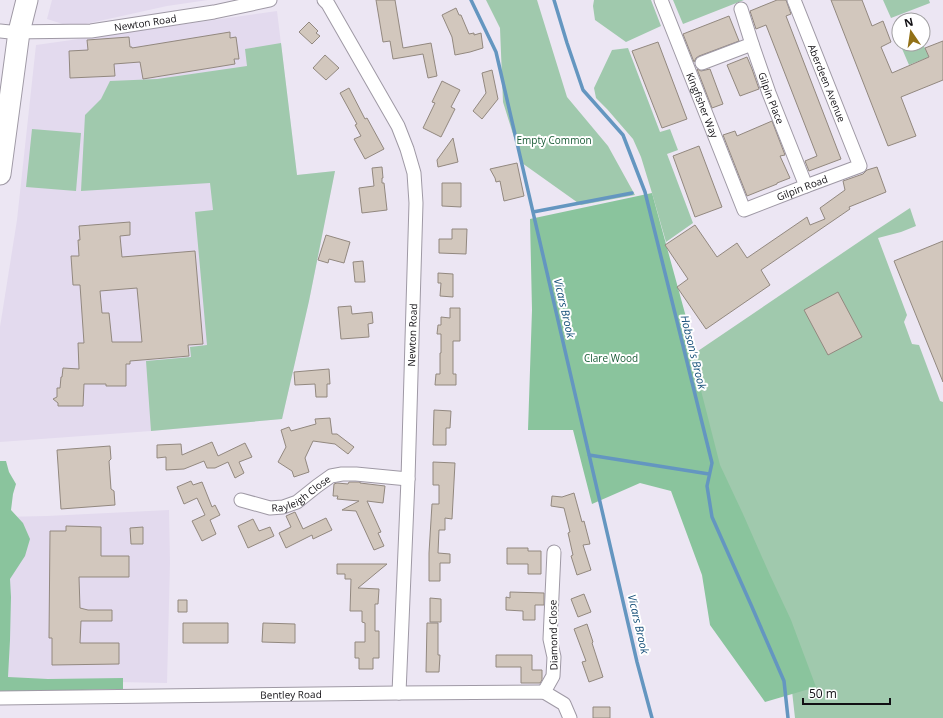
<svg xmlns="http://www.w3.org/2000/svg" width="943" height="718" font-family="'Open Sans',sans-serif">
  <style>
    .built { fill: #e3daee }
    .green { fill: #a0c9ad }
    .forest { fill: #8ac49d }
    .lines { fill: none; stroke-linecap: round; stroke-linejoin: round }
    .stream { stroke: #6496c0; stroke-width: 3.5 }
    .building { fill: #d2c7bd; stroke: #92887f; fill-rule: evenodd }
    .minor-casing { stroke: #9f99a5; stroke-width: 15 }
    .primary-casing { stroke: #9f99a5; stroke-width: 23 }
    .minor { stroke: #fff; stroke-width: 13 }
    .primary { stroke: #fff; stroke-width: 21 }
    .labels { text-anchor: middle; dominant-baseline: central; stroke-width: 4; stroke-linejoin: round; paint-order: stroke }
    .street-label { font-size: 10px; fill: #121014; stroke: #fff }
    .park-label { font-size: 10px; fill: #185b35; stroke: #fff }
    .water-label { font-size: 11px; font-style: italic; fill: #134d77; stroke: #fff }
  </style>
  <rect width="100%" height="100%" fill="#ece6f3"/>
  <path class="built" d="M 52,0 L 208,0 L 167,6 L 72,27 L 47,19 Z
    M 277,11 L 297,175 L 335,171 L 309,301 L 282,419 L 151,431 L 0,442 L 0,327 L 17,220 L 36,45 Z
    M 169,510 L 170,563 L 167,683 L 17,680 L 0,680 L 0,517 L 47,516 Z"/>
  <path class="green" d="M 486,0 L 537,0 L 567,97 L 608,146 L 635,195 L 581,205 L 522,163 L 503,102 L 500,28 Z
    M 594,0 L 651,0 L 661,26 L 626,42 L 595,20 L 593,6 Z
    M 673,0 L 744,0 L 683,24 Z
    M 883,0 L 929,0 L 930,3 L 891,18 Z
    M 281,43 L 297,175 L 335,171 L 309,301 L 282,419 L 151,431 L 146,361 L 191,357 L 190,347 L 207,345 L 195,212 L 213,210 L 210,183 L 81,191 L 85,115 L 101,99 L 110,81 L 157,79 L 247,66 L 245,49 Z
    M 900,44 L 923,44 L 929,57 L 909,65 Z
    M 628,48 L 660,132 L 670,129 L 678,150 L 667,154 L 693,223 L 666,242 L 652,193 L 641,157 L 633,139 L 607,109 L 596,98 L 594,88 L 612,50 Z
    M 32,129 L 81,133 L 76,191 L 26,187 Z
    M 910,208 L 916,226 L 901,232 L 878,238 L 907,315 L 904,322 L 912,344 L 919,345 L 940,401 L 943,402 L 943,718 L 795,718 L 792,691 L 719,519 L 692,355 L 875,231 Z"/>
  <path class="forest" d="M 652,193 L 686,317 L 692,355 L 720,465 L 743,514 L 769,573 L 791,620 L 816,687 L 765,702 L 710,625 L 702,575 L 671,491 L 640,483 L 592,504 L 573,430 L 528,430 L 532,310 L 530,219 Z
    M 0,461 L 6,461 L 9,472 L 16,484 L 13,494 L 11,510 L 23,523 L 30,539 L 25,556 L 10,579 L 11,597 L 10,640 L 8,677 L 48,679 L 123,678 L 123,689 L 0,692 Z"/>
  <g class="lines">
    <path class="stream" d="M 471,0 L 496,52 L 637,662 L 652,718
      M 554,0 L 567,43 L 583,90 L 623,135 L 645,192 L 712,463 L 707,486 L 712,517 L 752,607 L 784,681 L 788,718
      M 533,212 L 632,193
      M 589,455 L 709,474"/>
  </g>
  <path class="building" d="M 376,0 L 395,0 L 403,48 L 431,43 L 437,76 L 428,78 L 423,54 L 393,59 L 390,41 L 383,42 Z
    M 777,0 L 786,0 L 791,14 L 786,16 L 841,159 L 809,171 L 805,161 L 817,156 L 766,25 L 756,29 L 750,11 Z
    M 831,0 L 862,0 L 872,26 L 883,21 L 891,42 L 881,47 L 892,73 L 929,57 L 925,48 L 943,41 L 943,80 L 901,97 L 916,136 L 888,146 Z
    M 456,8 L 459,15 L 461,15 L 469,34 L 474,33 L 474,35 L 481,33 L 483,48 L 470,52 L 455,55 L 452,37 L 442,15 Z
    M 729,16 L 739,41 L 699,56 L 696,58 L 694,62 L 683,34 Z
    M 309,22 L 318,31 L 316,33 L 320,36 L 312,44 L 299,32 Z
    M 230,32 L 230,38 L 236,37 L 239,59 L 234,59 L 235,64 L 143,79 L 140,62 L 114,64 L 115,76 L 70,78 L 69,51 L 88,50 L 87,40 L 129,37 L 130,47 L 132,47 L 132,48 Z
    M 658,42 L 687,119 L 662,128 L 632,51 Z
    M 325,55 L 339,68 L 326,80 L 313,68 Z
    M 747,57 L 752,69 L 759,89 L 740,96 L 727,65 Z
    M 697,69 L 701,71 L 710,69 L 723,104 L 712,108 Z
    M 492,70 L 498,99 L 482,119 L 473,111 L 486,93 L 482,73 Z
    M 442,81 L 460,90 L 451,107 L 455,109 L 441,137 L 423,128 L 435,103 L 432,102 Z
    M 349,88 L 365,119 L 367,118 L 384,149 L 365,159 L 354,139 L 361,136 L 355,125 L 357,124 L 340,93 Z
    M 772,121 L 785,155 L 780,156 L 790,178 L 777,183 L 777,184 L 747,196 L 723,135 L 735,131 L 737,136 Z
    M 453,138 L 458,162 L 438,167 L 437,160 Z
    M 699,146 L 722,207 L 695,217 L 673,156 Z
    M 517,163 L 524,196 L 504,201 L 500,181 L 496,182 L 495,178 L 490,169 Z
    M 382,167 L 383,178 L 382,178 L 382,183 L 384,183 L 387,210 L 362,213 L 359,188 L 374,186 L 372,168 Z
    M 877,167 L 886,192 L 849,207 L 850,209 L 761,270 L 770,285 L 706,329 L 677,287 L 688,279 L 665,245 L 695,225 L 717,257 L 737,243 L 747,258 L 807,217 L 810,225 L 825,219 L 820,208 L 845,190 L 843,181 L 863,174 L 867,170 Z
    M 442,183 L 461,183 L 461,207 L 442,206 Z
    M 130,222 L 130,235 L 120,236 L 122,257 L 195,251 L 203,344 L 188,345 L 189,356 L 130,361 L 130,364 L 126,364 L 126,386 L 106,386 L 106,384 L 84,384 L 83,406 L 58,406 L 58,403 L 53,399 L 57,397 L 57,388 L 60,388 L 61,377 L 62,377 L 63,368 L 79,369 L 78,343 L 84,343 L 80,285 L 73,285 L 71,256 L 79,256 L 78,240 L 80,240 L 79,226 ZM 137,288 L 142,342 L 112,342 L 109,313 L 102,313 L 100,291 Z
    M 452,229 L 467,229 L 466,254 L 439,253 L 439,239 L 452,239 Z
    M 326,235 L 350,242 L 344,263 L 329,259 L 328,263 L 318,260 Z
    M 943,241 L 943,382 L 894,261 Z
    M 363,261 L 365,282 L 355,282 L 353,262 Z
    M 438,273 L 453,274 L 453,297 L 440,296 L 441,283 L 438,283 Z
    M 838,292 L 862,337 L 828,355 L 804,310 Z
    M 351,306 L 352,314 L 372,312 L 373,323 L 368,324 L 369,337 L 341,339 L 338,307 Z
    M 450,308 L 460,308 L 460,341 L 453,341 L 453,374 L 456,374 L 456,385 L 435,385 L 436,374 L 440,374 L 440,353 L 441,353 L 441,334 L 437,334 L 438,325 L 441,325 L 441,317 L 450,318 Z
    M 329,369 L 330,384 L 327,384 L 327,397 L 316,397 L 315,384 L 295,385 L 294,372 Z
    M 434,410 L 451,411 L 450,428 L 446,428 L 446,445 L 433,445 Z
    M 330,418 L 332,434 L 337,434 L 354,447 L 348,454 L 335,444 L 313,441 L 305,458 L 309,472 L 294,477 L 292,471 L 278,462 L 286,447 L 281,430 L 289,427 L 291,431 L 316,424 L 315,419 Z
    M 212,442 L 218,456 L 245,443 L 252,457 L 239,462 L 244,473 L 235,478 L 228,462 L 215,468 L 207,468 L 204,461 L 184,469 L 166,470 L 166,457 L 157,458 L 157,445 L 181,444 L 182,455 Z
    M 110,446 L 111,459 L 109,461 L 111,489 L 114,491 L 115,505 L 61,509 L 57,450 Z
    M 433,462 L 455,463 L 452,519 L 445,518 L 445,530 L 439,530 L 438,553 L 450,554 L 450,563 L 440,563 L 440,581 L 429,581 L 429,553 L 432,504 L 439,504 L 439,485 L 433,485 Z
    M 191,481 L 193,485 L 202,482 L 212,507 L 215,505 L 220,515 L 210,520 L 216,534 L 202,541 L 192,521 L 205,515 L 197,498 L 184,504 L 177,487 Z
    M 349,482 L 360,482 L 360,483 L 385,486 L 383,503 L 367,501 L 381,532 L 378,533 L 384,546 L 374,550 L 356,511 L 342,510 L 359,501 L 337,499 L 338,496 L 333,496 L 334,484 L 337,483 L 348,484 Z
    M 574,493 L 582,522 L 584,521 L 590,544 L 583,545 L 591,570 L 577,575 L 571,556 L 573,555 L 568,533 L 570,532 L 564,508 L 551,506 L 552,496 L 562,497 Z
    M 295,512 L 303,529 L 326,518 L 332,530 L 313,539 L 312,535 L 286,548 L 279,533 L 291,527 L 286,516 Z
    M 253,519 L 259,531 L 270,527 L 274,536 L 248,548 L 238,526 Z
    M 66,526 L 101,527 L 101,556 L 129,556 L 129,577 L 79,577 L 80,608 L 88,610 L 112,610 L 112,621 L 81,621 L 80,643 L 119,643 L 119,664 L 52,665 L 52,638 L 49,638 L 50,531 L 66,531 Z
    M 143,527 L 143,544 L 131,544 L 130,528 Z
    M 507,548 L 528,548 L 528,551 L 541,551 L 541,574 L 528,574 L 528,564 L 507,564 Z
    M 337,564 L 387,564 L 358,588 L 379,589 L 378,604 L 375,604 L 375,631 L 379,631 L 379,658 L 373,658 L 373,669 L 359,669 L 359,658 L 355,658 L 355,642 L 365,642 L 365,623 L 362,622 L 362,611 L 350,611 L 351,579 L 345,579 L 345,574 L 337,574 Z
    M 510,592 L 544,593 L 544,605 L 535,605 L 535,620 L 523,620 L 523,611 L 506,610 L 506,597 L 510,598 Z
    M 584,594 L 591,612 L 578,617 L 571,599 Z
    M 430,598 L 441,599 L 441,622 L 430,622 Z
    M 178,600 L 187,600 L 187,612 L 178,612 Z
    M 183,623 L 228,623 L 228,643 L 183,643 Z
    M 263,623 L 295,624 L 295,643 L 262,642 Z
    M 427,623 L 438,623 L 438,655 L 440,655 L 439,672 L 426,672 Z
    M 587,624 L 593,642 L 592,643 L 603,677 L 589,682 L 582,662 L 586,661 L 574,629 Z
    M 496,655 L 532,655 L 532,670 L 542,670 L 542,680 L 540,683 L 521,683 L 521,667 L 496,667 Z
    M 593,707 L 610,707 L 610,718 L 593,718 Z"/>
  <g class="lines">
    <defs>
      <g id="minor">
        <path d="M 324,0 L 328,4 L 332,11 L 398,126 L 407,149 L 414,173 L 416,203 L 412,340 L 408,479 L 399,693"/>
        <path id="s1" d="M 661,0 L 744,210 L 806,186 L 860,166 L 794,0"/>
        <path id="s2" d="M 741,9 L 752,44 L 769,93 L 806,186"/>
        <path id="s3" d="M 0,31 L 10,32 L 91,31 L 214,12 L 270,0"/>
        <path d="M 702,63 L 752,44"/>
        <path id="s4" d="M 241,500 L 270,508 L 283,507 L 297,502 L 317,486 L 331,476 L 342,474 L 356,474 L 408,479"/>
        <path d="M 544,692 L 553,676 L 554,657 L 550,639 L 554,552"/>
        <path id="s5" d="M 0,698 L 399,693 L 544,692 L 564,704 L 570,718"/>
      </g>
      <path id="primary" d="M 0,174 L 19,32 L 27,0"/>
    </defs>
    <use href="#minor" class="minor-casing"/>
    <use href="#primary" class="primary-casing"/>
    <use href="#minor" class="minor"/>
    <use href="#primary" class="primary"/>
  </g>
  <g class="labels">
    <g class="street-label">
      <text stroke="none"><textPath href="#s3" startOffset="146">Newton Road</textPath></text>
      <text transform="translate(827 83) rotate(68)">Aberdeen Avenue</text>
      <text stroke="none"><textPath href="#s2" startOffset="94">Gilpin Place</textPath></text>
      <text stroke="none"><textPath href="#s1" startOffset="113">Kingfisher Way</textPath></text>
      <text stroke="none"><textPath href="#s1" startOffset="288">Gilpin Road</textPath></text>
      <text transform="translate(412 335) rotate(-88)">Newton Road</text>
      <text stroke="none"><textPath href="#s4" startOffset="65">Rayleigh Close</textPath></text>
      <text transform="translate(553 635) rotate(-91)">Diamond Close</text>
      <text stroke="none"><textPath href="#s5" startOffset="291">Bentley Road</textPath></text>
    </g>
    <g class="park-label">
      <text x="554" y="140">Empty Common</text>
      <text x="611" y="358">Clare Wood</text>
    </g>
    <g class="water-label">
      <text transform="translate(565 308) rotate(77)">Vicars Brook</text>
      <text transform="translate(694 352) rotate(76)">Hobson's Brook</text>
      <text transform="translate(639 624) rotate(77)">Vicars Brook</text>
    </g>
  </g>
  <g transform="translate(911 32) rotate(347)"><circle r="19" fill="#ffffff" stroke="#a09fa1"/>
  <path d="M0-3L7 15L0 10L-7 15Z" fill="#927117"/>
  <text y="-6" font-size="11" font-weight="bold" text-anchor="middle" fill="#121014">N</text>
  </g>
  <path d="M803 698v6h87v-6" fill="none" stroke="#121014" stroke-width="2"/>
  <text x="809" y="698" font-size="12" fill="#121014" stroke="#ffffff" stroke-width="3" paint-order="stroke">50 m</text>
</svg>
